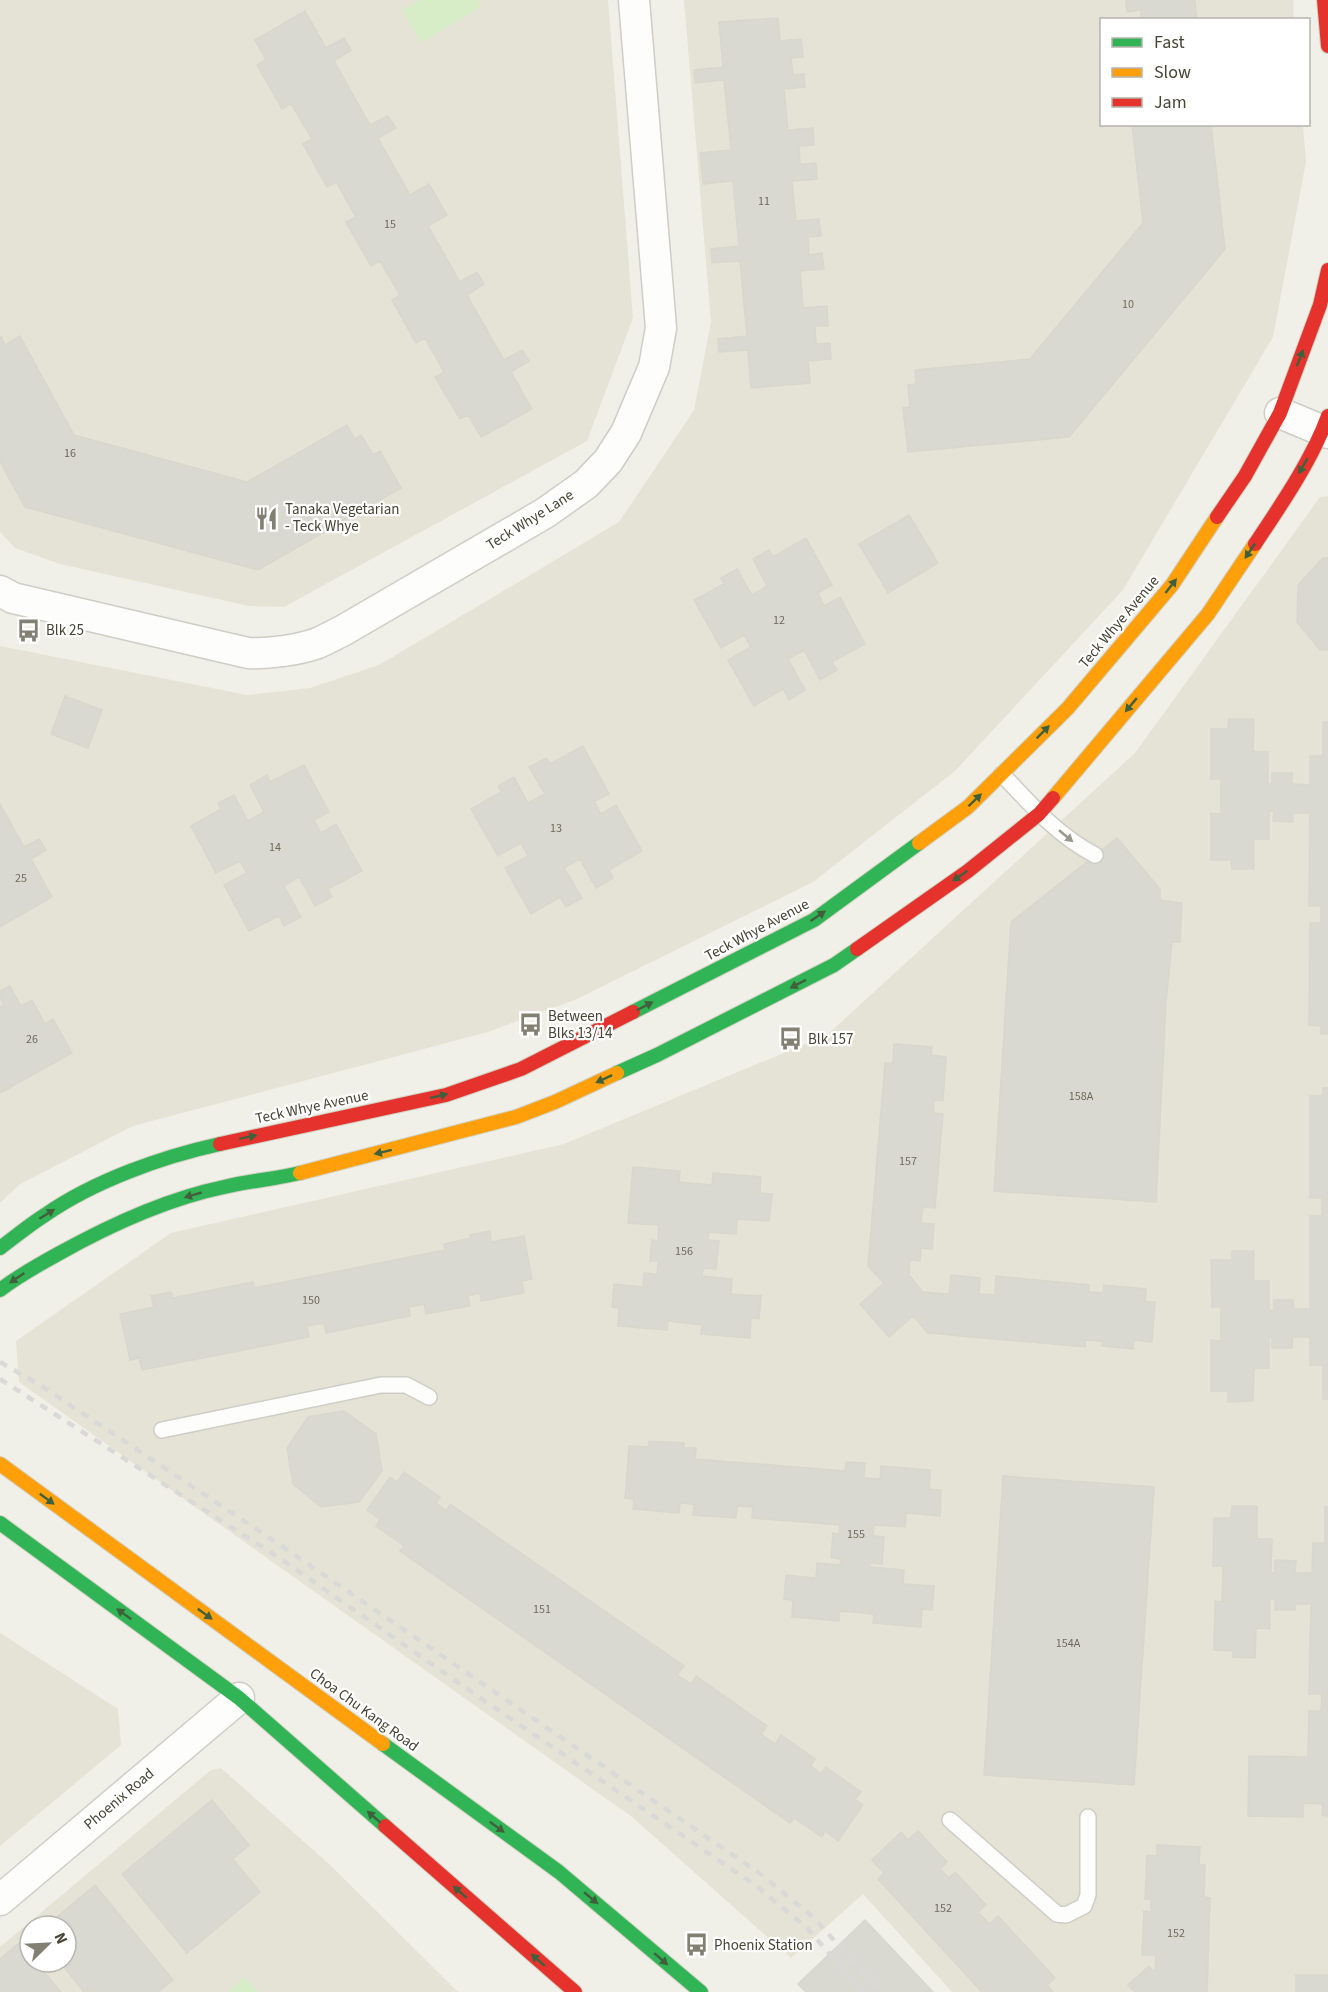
<svg xmlns="http://www.w3.org/2000/svg" width="1328" height="1992" font-family="'Source Sans 3',sans-serif">
  <style>
    .residential { fill: #e5e3d5; fill-rule: evenodd }
    .green { fill: #d6edc7 }
    .building { fill: #dad9d1; stroke: #d8d7ce; stroke-width: 1.5 }
    .lines { fill: none; stroke-linecap: round; stroke-linejoin: round }
    .lane-casing { stroke: #cecdc6; stroke-width: 18 }
    .street-casing { stroke: #cecdc6; stroke-width: 33 }
    .fast-casing { stroke: #d1d0c1; stroke-width: 16 }
    .slow-casing { stroke: #d1d0c1; stroke-width: 16 }
    .jam-casing { stroke: #d1d0c1; stroke-width: 16 }
    .lane { stroke: #fdfdfc; stroke-width: 15 }
    .street { stroke: #fdfdfc; stroke-width: 30 }
    .fast { stroke: #30b455; stroke-width: 14 }
    .slow { stroke: #ff9f0a; stroke-width: 14 }
    .jam { stroke: #e5322d; stroke-width: 14 }
    .rail { stroke: #d9d9d8; stroke-width: 4.5; stroke-dasharray: 8 8; stroke-linecap: butt }
    .oneway { fill: #40603c }
    .oneway2 { fill: #98978e }
    .labels { text-anchor: middle; dominant-baseline: central; stroke-width: 4.5; stroke-linejoin: round; paint-order: stroke }
    .number-label { font-size: 12px; fill: #6c6a5c }
    .poi-label { font-size: 15px; fill: #464434; stroke: #fff; text-anchor: start }
    .street-label { font-size: 15px; fill: #464434; stroke: #fff }
  </style>
  <rect width="100%" height="100%" fill="#f0f0e8"/>
  <path class="residential" d="M 0,0 L 608,0 L 633,318 L 587,441 L 284,607 L 249,606 L 60,564 L 15,548 L 0,532 Z
    M 684,0 L 1293,0 L 1294,19 L 1102,20 L 1102,124 L 1303,125 L 1306,162 L 1273,337 L 1123,590 L 955,771 L 813,882 L 577,999 L 488,1032 L 133,1126 L 20,1184 L 0,1203 L 0,646 L 247,695 L 310,688 L 379,665 L 619,522 L 694,410 L 711,322 Z
    M 1328,496 L 1328,1992 L 952,1992 L 863,1894 L 791,1958 L 632,1817 L 19,1382 L 16,1341 L 171,1233 L 564,1144 L 827,1035 L 1135,753 L 1320,497 Z
    M 0,1633 L 118,1709 L 121,1745 L 0,1846 Z
    M 221,1768 L 329,1864 L 458,1992 L 0,1992 L 0,1947 L 211,1770 ZM 30,1926 L 66,1926 L 66,1962 L 30,1962 Z"/>
  <path class="green" d="M 420,0 L 477,0 L 481,7 L 421,43 L 402,10 Z
    M 243,1977 L 259,1992 L 229,1992 Z"/>
  <path class="building" d="M 1126,0 L 1195,0 L 1197,20 L 1141,20 L 1141,10 L 1127,12 Z
    M 305,11 L 326,48 L 344,38 L 351,50 L 334,61 L 370,125 L 388,116 L 396,128 L 378,138 L 410,195 L 429,184 L 447,215 L 428,226 L 460,282 L 477,272 L 484,284 L 467,295 L 504,360 L 522,350 L 529,361 L 511,372 L 532,409 L 481,437 L 468,415 L 460,419 L 435,377 L 444,372 L 425,338 L 416,343 L 392,300 L 400,295 L 380,261 L 371,266 L 346,222 L 356,217 L 336,182 L 327,187 L 303,144 L 312,139 L 291,103 L 282,109 L 257,65 L 266,60 L 255,40 Z
    M 778,18 L 780,41 L 801,39 L 803,57 L 791,58 L 793,75 L 804,74 L 805,87 L 784,89 L 788,130 L 813,128 L 814,145 L 799,146 L 800,164 L 816,163 L 817,179 L 792,181 L 796,221 L 819,219 L 821,236 L 808,237 L 809,255 L 822,253 L 824,269 L 800,271 L 803,308 L 827,306 L 828,326 L 815,326 L 816,344 L 830,343 L 831,359 L 808,361 L 810,383 L 751,388 L 748,350 L 719,352 L 718,339 L 747,336 L 740,261 L 712,263 L 711,249 L 739,246 L 733,181 L 703,184 L 700,153 L 731,150 L 724,80 L 695,83 L 694,70 L 723,67 L 719,22 Z
    M 1132,124 L 1211,124 L 1225,249 L 1069,437 L 908,452 L 903,408 L 910,407 L 908,385 L 916,384 L 915,370 L 1030,359 L 1143,223 Z
    M 20,336 L 74,435 L 247,482 L 347,425 L 355,439 L 361,435 L 373,455 L 380,451 L 401,488 L 258,570 L 25,507 L 0,462 L 0,338 L 1,337 L 5,345 Z
    M 909,515 L 938,563 L 888,593 L 859,544 Z
    M 806,538 L 832,585 L 818,593 L 824,606 L 840,597 L 865,644 L 832,662 L 837,670 L 820,680 L 804,650 L 788,659 L 805,690 L 789,700 L 783,689 L 754,706 L 728,660 L 751,647 L 744,635 L 721,648 L 694,600 L 724,584 L 721,578 L 737,569 L 752,595 L 767,586 L 753,559 L 769,550 L 773,557 Z
    M 1323,558 L 1328,558 L 1328,650 L 1320,650 L 1297,622 L 1298,585 Z
    M 65,696 L 102,710 L 88,748 L 51,734 Z
    M 1229,719 L 1254,719 L 1253,752 L 1268,752 L 1268,784 L 1272,784 L 1272,773 L 1292,773 L 1292,784 L 1310,785 L 1310,756 L 1323,756 L 1323,722 L 1328,722 L 1328,1034 L 1321,1034 L 1321,1026 L 1309,1025 L 1310,923 L 1321,923 L 1321,906 L 1309,906 L 1310,813 L 1293,813 L 1293,822 L 1273,821 L 1274,811 L 1269,811 L 1269,839 L 1254,839 L 1254,869 L 1232,869 L 1231,860 L 1211,860 L 1211,813 L 1221,814 L 1221,779 L 1211,779 L 1211,729 L 1228,729 Z
    M 583,746 L 609,794 L 594,801 L 601,814 L 616,805 L 642,851 L 609,870 L 613,878 L 596,888 L 580,859 L 564,868 L 582,898 L 566,907 L 560,897 L 531,914 L 505,868 L 528,856 L 521,843 L 498,856 L 471,809 L 501,792 L 498,786 L 514,777 L 528,803 L 545,794 L 529,767 L 546,758 L 550,764 Z
    M 304,765 L 329,812 L 314,820 L 321,833 L 336,824 L 362,871 L 328,889 L 332,897 L 315,906 L 299,877 L 284,886 L 301,917 L 284,926 L 279,916 L 249,931 L 224,885 L 247,873 L 240,861 L 216,873 L 191,826 L 221,809 L 218,803 L 234,795 L 248,821 L 264,812 L 250,785 L 267,775 L 270,782 Z
    M 0,804 L 24,847 L 39,839 L 46,850 L 31,859 L 52,897 L 0,927 Z
    M 1117,838 L 1160,889 L 1160,900 L 1182,903 L 1180,942 L 1172,942 L 1166,1002 L 1156,1202 L 994,1191 L 1011,922 Z
    M 10,986 L 21,1006 L 32,1000 L 45,1024 L 53,1019 L 72,1053 L 0,1093 L 0,1007 L 4,1005 L 0,998 L 0,991 Z
    M 894,1044 L 932,1047 L 931,1055 L 946,1057 L 943,1101 L 934,1100 L 934,1113 L 943,1114 L 935,1208 L 923,1207 L 921,1223 L 934,1224 L 932,1249 L 921,1248 L 920,1261 L 910,1260 L 909,1275 L 923,1292 L 949,1294 L 951,1275 L 980,1278 L 979,1294 L 995,1295 L 996,1276 L 1089,1285 L 1089,1292 L 1103,1293 L 1104,1285 L 1146,1289 L 1145,1302 L 1155,1302 L 1152,1342 L 1134,1340 L 1133,1349 L 1102,1346 L 1102,1341 L 1085,1340 L 1085,1347 L 928,1333 L 913,1316 L 889,1337 L 860,1304 L 884,1283 L 868,1266 L 885,1063 L 893,1063 Z
    M 1323,1088 L 1328,1088 L 1328,1399 L 1323,1399 L 1323,1365 L 1310,1365 L 1310,1337 L 1293,1337 L 1292,1348 L 1272,1348 L 1272,1337 L 1269,1337 L 1269,1368 L 1254,1368 L 1253,1401 L 1228,1402 L 1228,1391 L 1211,1391 L 1211,1340 L 1221,1341 L 1221,1307 L 1212,1307 L 1211,1260 L 1232,1260 L 1232,1251 L 1254,1251 L 1254,1281 L 1269,1281 L 1269,1310 L 1274,1310 L 1274,1300 L 1293,1300 L 1294,1309 L 1310,1309 L 1310,1216 L 1322,1216 L 1322,1198 L 1310,1198 L 1310,1096 L 1323,1096 Z
    M 633,1167 L 680,1171 L 679,1182 L 712,1185 L 713,1173 L 761,1177 L 760,1193 L 772,1194 L 769,1221 L 737,1219 L 736,1234 L 709,1232 L 708,1240 L 719,1241 L 716,1269 L 703,1268 L 702,1276 L 732,1279 L 731,1294 L 761,1296 L 759,1319 L 751,1318 L 750,1338 L 701,1334 L 702,1325 L 668,1321 L 667,1330 L 618,1326 L 619,1308 L 612,1307 L 614,1284 L 643,1287 L 644,1273 L 657,1274 L 658,1261 L 650,1261 L 652,1240 L 658,1241 L 659,1225 L 628,1223 Z
    M 490,1231 L 491,1242 L 524,1236 L 532,1279 L 522,1281 L 524,1293 L 481,1301 L 480,1293 L 468,1296 L 470,1306 L 426,1314 L 424,1304 L 409,1307 L 410,1316 L 326,1333 L 324,1323 L 307,1326 L 309,1337 L 142,1370 L 139,1358 L 130,1360 L 120,1314 L 154,1307 L 151,1296 L 171,1292 L 173,1298 L 253,1282 L 254,1288 L 445,1250 L 444,1244 L 471,1238 L 470,1235 Z
    M 344,1411 L 376,1434 L 382,1471 L 359,1502 L 321,1507 L 293,1484 L 287,1448 L 308,1417 Z
    M 649,1441 L 684,1443 L 684,1448 L 696,1448 L 695,1459 L 845,1471 L 846,1462 L 865,1463 L 864,1478 L 880,1479 L 881,1466 L 930,1470 L 929,1489 L 941,1490 L 940,1516 L 906,1513 L 905,1527 L 874,1525 L 873,1536 L 884,1537 L 882,1564 L 870,1563 L 870,1567 L 904,1570 L 903,1584 L 934,1586 L 932,1610 L 922,1609 L 921,1627 L 873,1623 L 874,1614 L 839,1611 L 839,1621 L 792,1617 L 793,1600 L 784,1599 L 786,1575 L 816,1578 L 817,1563 L 840,1565 L 841,1559 L 831,1558 L 833,1533 L 839,1534 L 840,1525 L 752,1518 L 753,1507 L 737,1506 L 736,1518 L 693,1515 L 694,1504 L 680,1503 L 679,1513 L 633,1509 L 634,1499 L 625,1498 L 629,1446 L 649,1447 Z
    M 404,1472 L 440,1497 L 436,1503 L 446,1511 L 450,1504 L 684,1666 L 677,1675 L 691,1684 L 696,1676 L 767,1726 L 761,1734 L 775,1744 L 781,1735 L 815,1759 L 811,1766 L 821,1774 L 826,1767 L 861,1792 L 855,1799 L 863,1805 L 838,1841 L 825,1831 L 822,1837 L 794,1818 L 790,1823 L 400,1551 L 404,1546 L 376,1526 L 380,1519 L 367,1510 L 390,1477 L 397,1482 Z
    M 1003,1476 L 1154,1487 L 1134,1785 L 984,1775 Z
    M 1232,1506 L 1257,1506 L 1257,1539 L 1272,1539 L 1271,1573 L 1275,1573 L 1275,1560 L 1296,1561 L 1295,1573 L 1312,1573 L 1313,1543 L 1325,1543 L 1325,1507 L 1328,1507 L 1328,1816 L 1322,1815 L 1323,1804 L 1303,1803 L 1303,1817 L 1248,1816 L 1249,1756 L 1308,1757 L 1309,1711 L 1321,1711 L 1322,1694 L 1309,1694 L 1311,1604 L 1295,1604 L 1295,1610 L 1275,1610 L 1275,1600 L 1270,1599 L 1270,1629 L 1256,1628 L 1255,1658 L 1233,1657 L 1233,1651 L 1214,1650 L 1215,1601 L 1222,1602 L 1223,1566 L 1213,1566 L 1214,1518 L 1231,1518 Z
    M 212,1800 L 249,1845 L 233,1859 L 260,1892 L 187,1953 L 122,1874 Z
    M 918,1831 L 947,1862 L 940,1869 L 949,1878 L 955,1872 L 986,1905 L 978,1912 L 989,1924 L 998,1916 L 1055,1978 L 1047,1985 L 1053,1992 L 982,1992 L 878,1879 L 884,1873 L 872,1860 L 901,1832 L 908,1840 Z
    M 1157,1845 L 1200,1847 L 1199,1865 L 1205,1865 L 1204,1897 L 1210,1898 L 1207,1992 L 1135,1992 L 1128,1985 L 1149,1966 L 1155,1973 L 1156,1955 L 1142,1955 L 1144,1911 L 1151,1912 L 1151,1899 L 1145,1899 L 1147,1855 L 1157,1856 Z
    M 95,1885 L 173,1980 L 158,1992 L 84,1992 L 60,1962 L 66,1962 L 66,1926 L 46,1926 Z
    M 865,1920 L 933,1992 L 806,1992 L 798,1984 Z
    M 19,1943 L 30,1956 L 30,1962 L 35,1962 L 61,1992 L 0,1992 L 0,1959 Z
    M 1296,1975 L 1328,1975 L 1328,1992 L 1296,1992 Z"/>
  <g class="lines">
    <defs>
      <path id="lane" d="M 1002,774 C 1030,804 1058,836 1095,855
        M 162,1430 L 381,1385 L 406,1385 L 429,1397
        M 950,1820 L 1057,1914 L 1066,1915 L 1084,1906 L 1088,1895 L 1088,1817"/>
      <path id="street" d="M 1280,413 L 1328,433
        M 0,591 L 13,598 L 248,653 C 269,654 299,650 318,643 C 327,639 336,634 344,630 L 545,513 L 586,484 L 608,461 L 626,433 L 654,367 L 661,328 L 634,0
        M 0,1900 L 239,1698"/>
      <path id="fast" d="M 633,1012 L 814,920 L 919,843
        M 617,1073 L 657,1055 L 834,965 L 857,949
        M 0,1248 C 15,1237 29,1225 45,1215 C 94,1181 161,1157 220,1144
        M 0,1290 C 18,1276 38,1265 58,1254 C 110,1225 166,1199 224,1187 C 249,1181 275,1179 300,1173
        M 0,1523 L 239,1698 L 385,1826
        M 383,1744 L 559,1872 L 701,1992"/>
      <path id="slow" d="M 1053,798 L 1208,614 L 1255,544
        M 919,843 L 968,807 L 1068,708 L 1172,585 L 1217,517
        M 300,1173 L 516,1117 L 555,1102 L 617,1073
        M 0,1464 L 383,1744"/>
      <path id="jam" d="M 1324,0 L 1328,46
        M 1217,517 L 1245,476 L 1280,413 L 1320,305 L 1328,270
        M 1255,544 C 1281,505 1312,460 1328,416
        M 857,949 L 968,871 L 1039,814 L 1053,798
        M 220,1144 L 446,1095 L 521,1069 L 633,1012
        M 385,1826 L 575,1992"/>
    </defs>
    <use href="#lane" class="lane-casing"/>
    <use href="#street" class="street-casing"/>
    <use href="#fast" class="fast-casing"/>
    <use href="#slow" class="slow-casing"/>
    <use href="#jam" class="jam-casing"/>
    <use href="#lane" class="lane"/>
    <use href="#street" class="street"/>
    <use href="#fast" class="fast"/>
    <use href="#slow" class="slow"/>
    <use href="#jam" class="jam"/>
    <path class="rail" d="M 0,1362 L 40,1385 L 286,1549 L 762,1875 L 814,1918 L 880,1992
      M 0,1379 L 281,1559 L 476,1695 L 755,1885 L 807,1928 L 863,1992"/>
  </g>
  <defs><path id="oneway-solid" d="M-6-.8H1V-3.2L6.5 0L1 3.2V.8H-6Z" transform="scale(1.5)"/></defs>
  <g class="oneway">
    <use href="#oneway-solid" transform="translate(1300 358) rotate(-69)"/>
    <use href="#oneway-solid" transform="translate(1303 466) rotate(120)"/>
    <use href="#oneway-solid" transform="translate(1250 551) rotate(124)"/>
    <use href="#oneway-solid" transform="translate(1171 586) rotate(-52)"/>
    <use href="#oneway-solid" transform="translate(1131 705) rotate(130)"/>
    <use href="#oneway-solid" transform="translate(1043 732) rotate(-45)"/>
    <use href="#oneway-solid" transform="translate(975 800) rotate(-44)"/>
    <use href="#oneway-solid" transform="translate(960 876) rotate(145)"/>
    <use href="#oneway-solid" transform="translate(818 916) rotate(-34)"/>
    <use href="#oneway-solid" transform="translate(798 984) rotate(153)"/>
    <use href="#oneway-solid" transform="translate(645 1006) rotate(-27)"/>
    <use href="#oneway-solid" transform="translate(604 1079) rotate(155)"/>
    <use href="#oneway-solid" transform="translate(439 1096) rotate(-13)"/>
    <use href="#oneway-solid" transform="translate(248 1137) rotate(-12)"/>
    <use href="#oneway-solid" transform="translate(383 1152) rotate(166)"/>
    <use href="#oneway-solid" transform="translate(193 1195) rotate(164)"/>
    <use href="#oneway-solid" transform="translate(47 1214) rotate(-32)"/>
    <use href="#oneway-solid" transform="translate(17 1278) rotate(146)"/>
    <use href="#oneway-solid" transform="translate(47 1499) rotate(36)"/>
    <use href="#oneway-solid" transform="translate(124 1614) rotate(-144)"/>
    <use href="#oneway-solid" transform="translate(205 1614) rotate(36)"/>
    <use href="#oneway-solid" transform="translate(374 1817) rotate(-139)"/>
    <use href="#oneway-solid" transform="translate(497 1827) rotate(36)"/>
    <use href="#oneway-solid" transform="translate(460 1892) rotate(-139)"/>
    <use href="#oneway-solid" transform="translate(591 1898) rotate(40)"/>
    <use href="#oneway-solid" transform="translate(661 1959) rotate(41)"/>
    <use href="#oneway-solid" transform="translate(538 1960) rotate(-139)"/>
  </g>
  <use class="oneway2" href="#oneway-solid" transform="translate(1066 836) rotate(40)"/>
  <defs>
    <symbol id="restaurant-bare" viewBox="-9 -9 18 18"><path d="M-5-6h1v4h1v-4h1v4h1v-4h1v5L-1.5 .5V6h-2V.5L-5-1ZM5-6V6H3V1.5H1.5Q1.5-4 5-6Z" fill="#828073" stroke="#fff" stroke-width="2.5" paint-order="stroke"/></symbol>
    <symbol id="bus-bare" viewBox="-9 -9 18 18"><path d="M-5-6H5V4H4V6H2V4H-2V6H-4V4H-5ZM-3.5-4V0h7V-4ZM-3.5 1.2v1.5H-2V1.2ZM2 1.2v1.5H3.5V1.2Z" fill="#828073" stroke="#fff" stroke-width="2.5" paint-order="stroke"/></symbol>
  </defs>
  <g fill-rule="evenodd">
    <use href="#restaurant-bare" x="250" y="502" width="33" height="33"/>
    <use href="#bus-bare" x="12" y="614" width="33" height="33"/>
    <use href="#bus-bare" x="514" y="1008" width="33" height="33"/>
    <use href="#bus-bare" x="774" y="1022" width="33" height="33"/>
    <use href="#bus-bare" x="680" y="1928" width="33" height="33"/>
  </g>
  <g class="labels">
    <g class="number-label">
      <text x="764" y="201">11</text>
      <text x="390" y="224">15</text>
      <text x="1128" y="304">10</text>
      <text x="70" y="453">16</text>
      <text x="779" y="620">12</text>
      <text x="556" y="828">13</text>
      <text x="275" y="847">14</text>
      <text x="21" y="878">25</text>
      <text x="32" y="1039">26</text>
      <text x="1081" y="1096">158A</text>
      <text x="908" y="1161">157</text>
      <text x="684" y="1251">156</text>
      <text x="311" y="1300">150</text>
      <text x="856" y="1534">155</text>
      <text x="542" y="1609">151</text>
      <text x="1068" y="1643">154A</text>
      <text x="943" y="1908">152</text>
      <text x="1176" y="1933">152</text>
    </g>
    <g class="poi-label">
      <text x="285" y="509">Tanaka Vegetarian<tspan x="285" dy="17">- Teck Whye</tspan></text>
      <text x="46" y="630">Blk 25</text>
      <text x="548" y="1016">Between<tspan x="548" dy="17">Blks 13/14</tspan></text>
      <text x="808" y="1039">Blk 157</text>
      <text x="714" y="1945">Phoenix Station</text>
    </g>
    <g class="street-label">
      <text transform="translate(530 520) rotate(-32)">Teck Whye Lane</text>
      <text transform="translate(1119 622) rotate(-50)">Teck Whye Avenue</text>
      <text transform="translate(757 930) rotate(-28)">Teck Whye Avenue</text>
      <text transform="translate(312 1107) rotate(-12)">Teck Whye Avenue</text>
      <text transform="translate(364 1710) rotate(36)">Choa Chu Kang Road</text>
      <text transform="translate(119 1799) rotate(-40)">Phoenix Road</text>
    </g>
  </g>
  <rect x="1100" y="18" width="210" height="108" fill="#ffffff" stroke="#b5b4ae" stroke-width="1.5"/>
  <rect x="1112" y="38" width="30" height="9" fill="#30b455" stroke="#b5b4ae" stroke-width="1.5"/>
  <text x="1154" y="48" font-size="18" fill="#464434">Fast</text>
  <rect x="1112" y="68" width="30" height="9" fill="#ff9f0a" stroke="#b5b4ae" stroke-width="1.5"/>
  <text x="1154" y="78" font-size="18" fill="#464434">Slow</text>
  <rect x="1112" y="98" width="30" height="9" fill="#e5322d" stroke="#b5b4ae" stroke-width="1.5"/>
  <text x="1154" y="108" font-size="18" fill="#464434">Jam</text>
  <g transform="translate(48 1944) rotate(66)"><circle r="28" fill="#ffffff" stroke="#b5b4ae" stroke-width="1.5"/>
  <path d="M0-4.5L10 22L0 15L-10 22Z" fill="#828073"/>
  <text y="-9" font-size="16" font-weight="bold" text-anchor="middle" fill="#464434">N</text>
  </g>
</svg>
